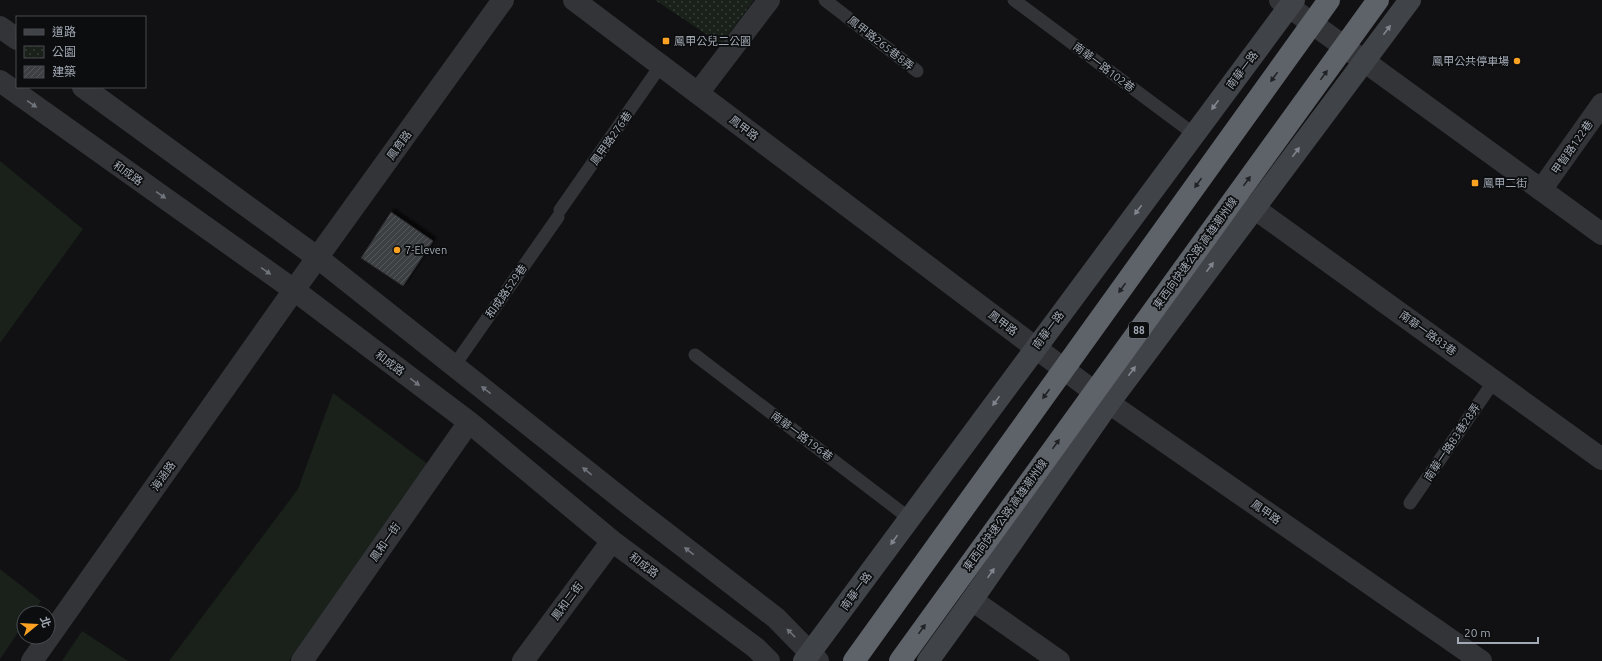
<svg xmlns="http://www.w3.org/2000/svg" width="1602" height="661" font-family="Ubuntu,'Noto Sans TC',sans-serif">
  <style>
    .grass { fill: #19211a }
    .park { fill: url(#park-dots) }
    .building { fill: url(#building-hatch); stroke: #2b2c2f; filter: url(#shadow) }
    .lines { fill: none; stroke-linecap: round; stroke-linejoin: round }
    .lane { stroke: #323438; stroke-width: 13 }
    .street { stroke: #323438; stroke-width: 22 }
    .secondary { stroke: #404348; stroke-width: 22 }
    .highway { stroke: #5e6269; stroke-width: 22 }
    .oneway { fill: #80858e }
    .oneway2 { fill: #202225 }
    .oneway3 { fill: #70747c }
    .poi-dot { fill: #fba222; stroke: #0c0d0e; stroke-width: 1.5 }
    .labels { text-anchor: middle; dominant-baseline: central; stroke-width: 3.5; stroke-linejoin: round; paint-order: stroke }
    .shield { fill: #0c0d0e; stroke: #757a82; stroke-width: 1 }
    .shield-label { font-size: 10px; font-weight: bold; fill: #a2a9b4 }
    .poi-label { font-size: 11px; fill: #a2a9b4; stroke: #0c0d0e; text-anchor: start }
    .street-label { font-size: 11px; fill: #a2a9b4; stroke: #0c0d0e }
  </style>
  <defs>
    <pattern id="park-dots" width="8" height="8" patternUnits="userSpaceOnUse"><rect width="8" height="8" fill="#19211a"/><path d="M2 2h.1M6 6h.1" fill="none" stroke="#373e39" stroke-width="1.8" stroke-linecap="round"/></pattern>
    <pattern id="building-hatch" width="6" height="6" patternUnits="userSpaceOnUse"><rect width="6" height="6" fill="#3d3f43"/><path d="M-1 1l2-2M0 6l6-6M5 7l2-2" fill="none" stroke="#56585c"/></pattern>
    <filter id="shadow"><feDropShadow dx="3.5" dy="-3.5" stdDeviation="1" flood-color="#0009"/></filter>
  </defs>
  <rect width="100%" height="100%" fill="#111113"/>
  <path class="grass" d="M 0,161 L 83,229 L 0,343 Z
    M 333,393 L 429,465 L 289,661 L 169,661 L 298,489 Z
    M 0,569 L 41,601 L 32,613 L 24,613 L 24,624 L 0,659 Z
    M 82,631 L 128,661 L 62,661 Z"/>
  <path class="park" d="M 655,0 L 754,0 L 721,44 Z"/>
  <path class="building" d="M 391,212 L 433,241 L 403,286 L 361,258 Z"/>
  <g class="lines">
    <path class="lane" d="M 825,0 L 917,71
      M 1014,0 L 1194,134
      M 560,210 L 661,65
      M 695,355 L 909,518
      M 454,366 L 558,217
      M 1410,503 L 1494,381"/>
    <path class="street" d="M 574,0 L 1109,403 L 1481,661
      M 1280,0 L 1602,234
      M 0,27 L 17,39
      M 0,81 L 294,290 L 469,422 L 612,541 L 756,648 L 769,661
      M 83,87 L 318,258 L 636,510 L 776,618 L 818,661
      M 698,93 L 769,0
      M 1541,190 L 1602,104
      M 1254,208 L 1602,459
      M 972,600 L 1059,661
      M 32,661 L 294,290 L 503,0
      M 302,661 L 469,422
      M 523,661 L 612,541"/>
    <path class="secondary" d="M 804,661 L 1294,0
      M 928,661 L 972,600 L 1109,403 L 1410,0"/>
    <path class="highway" d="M 854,661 L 1329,0
      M 900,661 L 1378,0"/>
  </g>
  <defs><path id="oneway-solid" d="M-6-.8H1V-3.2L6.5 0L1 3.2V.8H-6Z"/></defs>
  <g class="oneway">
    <use href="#oneway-solid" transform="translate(1387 30) rotate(-53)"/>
    <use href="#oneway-solid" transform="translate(1215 105) rotate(127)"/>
    <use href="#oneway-solid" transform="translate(1296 152) rotate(-53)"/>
    <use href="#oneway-solid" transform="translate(1138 210) rotate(127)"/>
    <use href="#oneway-solid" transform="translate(1210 267) rotate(-53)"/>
    <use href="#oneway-solid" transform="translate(1132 371) rotate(-53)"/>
    <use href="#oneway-solid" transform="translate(996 401) rotate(126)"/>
    <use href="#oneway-solid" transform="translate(894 540) rotate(126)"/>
    <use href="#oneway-solid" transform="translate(991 573) rotate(-55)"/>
  </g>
  <g class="oneway2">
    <use href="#oneway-solid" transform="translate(1324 75) rotate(-54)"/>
    <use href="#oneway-solid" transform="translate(1274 77) rotate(126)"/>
    <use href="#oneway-solid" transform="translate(1247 181) rotate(-54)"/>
    <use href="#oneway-solid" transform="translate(1198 183) rotate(126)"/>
    <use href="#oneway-solid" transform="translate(1122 288) rotate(126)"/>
    <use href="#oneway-solid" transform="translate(1046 394) rotate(126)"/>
    <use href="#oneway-solid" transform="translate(1056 444) rotate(-54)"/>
    <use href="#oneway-solid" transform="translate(922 629) rotate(-54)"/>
  </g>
  <g class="oneway3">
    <use href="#oneway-solid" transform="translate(32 104) rotate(35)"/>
    <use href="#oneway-solid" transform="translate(161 195) rotate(35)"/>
    <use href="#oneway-solid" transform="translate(266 271) rotate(35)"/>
    <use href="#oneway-solid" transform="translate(415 382) rotate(37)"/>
    <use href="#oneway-solid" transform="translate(486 390) rotate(-142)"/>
    <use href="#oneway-solid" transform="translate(587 471) rotate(-141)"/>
    <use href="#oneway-solid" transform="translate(689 551) rotate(-142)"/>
    <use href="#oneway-solid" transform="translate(791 633) rotate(-135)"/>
  </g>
  <g class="poi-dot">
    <rect x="662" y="37" width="8" height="8" rx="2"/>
    <circle cx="1517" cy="61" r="4"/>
    <rect x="1471" y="179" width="8" height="8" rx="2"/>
    <circle cx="397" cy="250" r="4"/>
  </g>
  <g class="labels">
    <rect class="shield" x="1129" y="322" width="20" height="16" rx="3"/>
    <g class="shield-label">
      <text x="1139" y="330">88</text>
    </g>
    <g class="poi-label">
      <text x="674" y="41">鳳甲公兒二公園</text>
      <text x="1509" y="61" text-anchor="end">鳳甲公共停車場</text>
      <text x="1483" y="183">鳳甲二街</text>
      <text x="405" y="250">7-Eleven</text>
    </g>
    <g class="street-label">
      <text transform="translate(881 43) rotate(38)">鳳甲路265巷8弄</text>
      <text transform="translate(1104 67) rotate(37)">南華一路102巷</text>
      <text transform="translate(1242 70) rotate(-53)">南華一路</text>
      <text transform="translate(744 128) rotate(37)">鳳甲路</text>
      <text transform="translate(611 138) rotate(-55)">鳳甲路276巷</text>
      <text transform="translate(399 145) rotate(-54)">鳳育路</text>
      <text transform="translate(1572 147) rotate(-55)">甲智路122巷</text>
      <text transform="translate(128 173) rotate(35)">和成路</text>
      <text transform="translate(1195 253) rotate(-54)">東西向快速公路 高雄潮州線</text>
      <text transform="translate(506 291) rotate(-55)">和成路529巷</text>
      <text transform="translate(1003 323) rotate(37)">鳳甲路</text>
      <text transform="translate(1048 330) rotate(-53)">南華一路</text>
      <text transform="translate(1428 333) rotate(36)">南華一路83巷</text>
      <text transform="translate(390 363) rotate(37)">和成路</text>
      <text transform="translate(802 436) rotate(37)">南華一路196巷</text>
      <text transform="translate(1452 442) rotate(-56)">南華一路83巷28弄</text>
      <text transform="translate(163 476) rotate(-55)">海涵路</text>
      <text transform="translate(1266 512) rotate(35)">鳳甲路</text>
      <text transform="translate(1005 515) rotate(-54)">東西向快速公路 高雄潮州線</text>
      <text transform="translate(385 542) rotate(-55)">鳳和一街</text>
      <text transform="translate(644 565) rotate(37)">和成路</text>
      <text transform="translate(856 591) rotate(-54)">南華一路</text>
      <text transform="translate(567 601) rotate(-53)">鳳和二街</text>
    </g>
  </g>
  <rect x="16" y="16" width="130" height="72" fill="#0c0d0e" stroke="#484b50"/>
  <rect x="24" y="29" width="20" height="6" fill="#404348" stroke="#484b50"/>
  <text x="52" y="36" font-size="12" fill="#a2a9b4">道路</text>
  <rect x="24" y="46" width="20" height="12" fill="url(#park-dots)" stroke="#484b50"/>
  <text x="52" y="56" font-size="12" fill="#a2a9b4">公園</text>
  <rect x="24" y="66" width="20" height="12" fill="url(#building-hatch)" stroke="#484b50"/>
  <text x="52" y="76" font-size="12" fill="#a2a9b4">建築</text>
  <g transform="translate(36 625) rotate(72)"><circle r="19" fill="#0c0d0e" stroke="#484b50"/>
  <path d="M0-3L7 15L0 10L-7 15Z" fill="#fba222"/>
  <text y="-6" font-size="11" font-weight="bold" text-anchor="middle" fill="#a2a9b4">北</text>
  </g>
  <path d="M1458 637v6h80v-6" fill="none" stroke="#a2a9b4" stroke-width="2"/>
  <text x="1464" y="637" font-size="12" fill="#a2a9b4" stroke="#0c0d0e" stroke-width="3" paint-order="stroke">20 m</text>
</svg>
